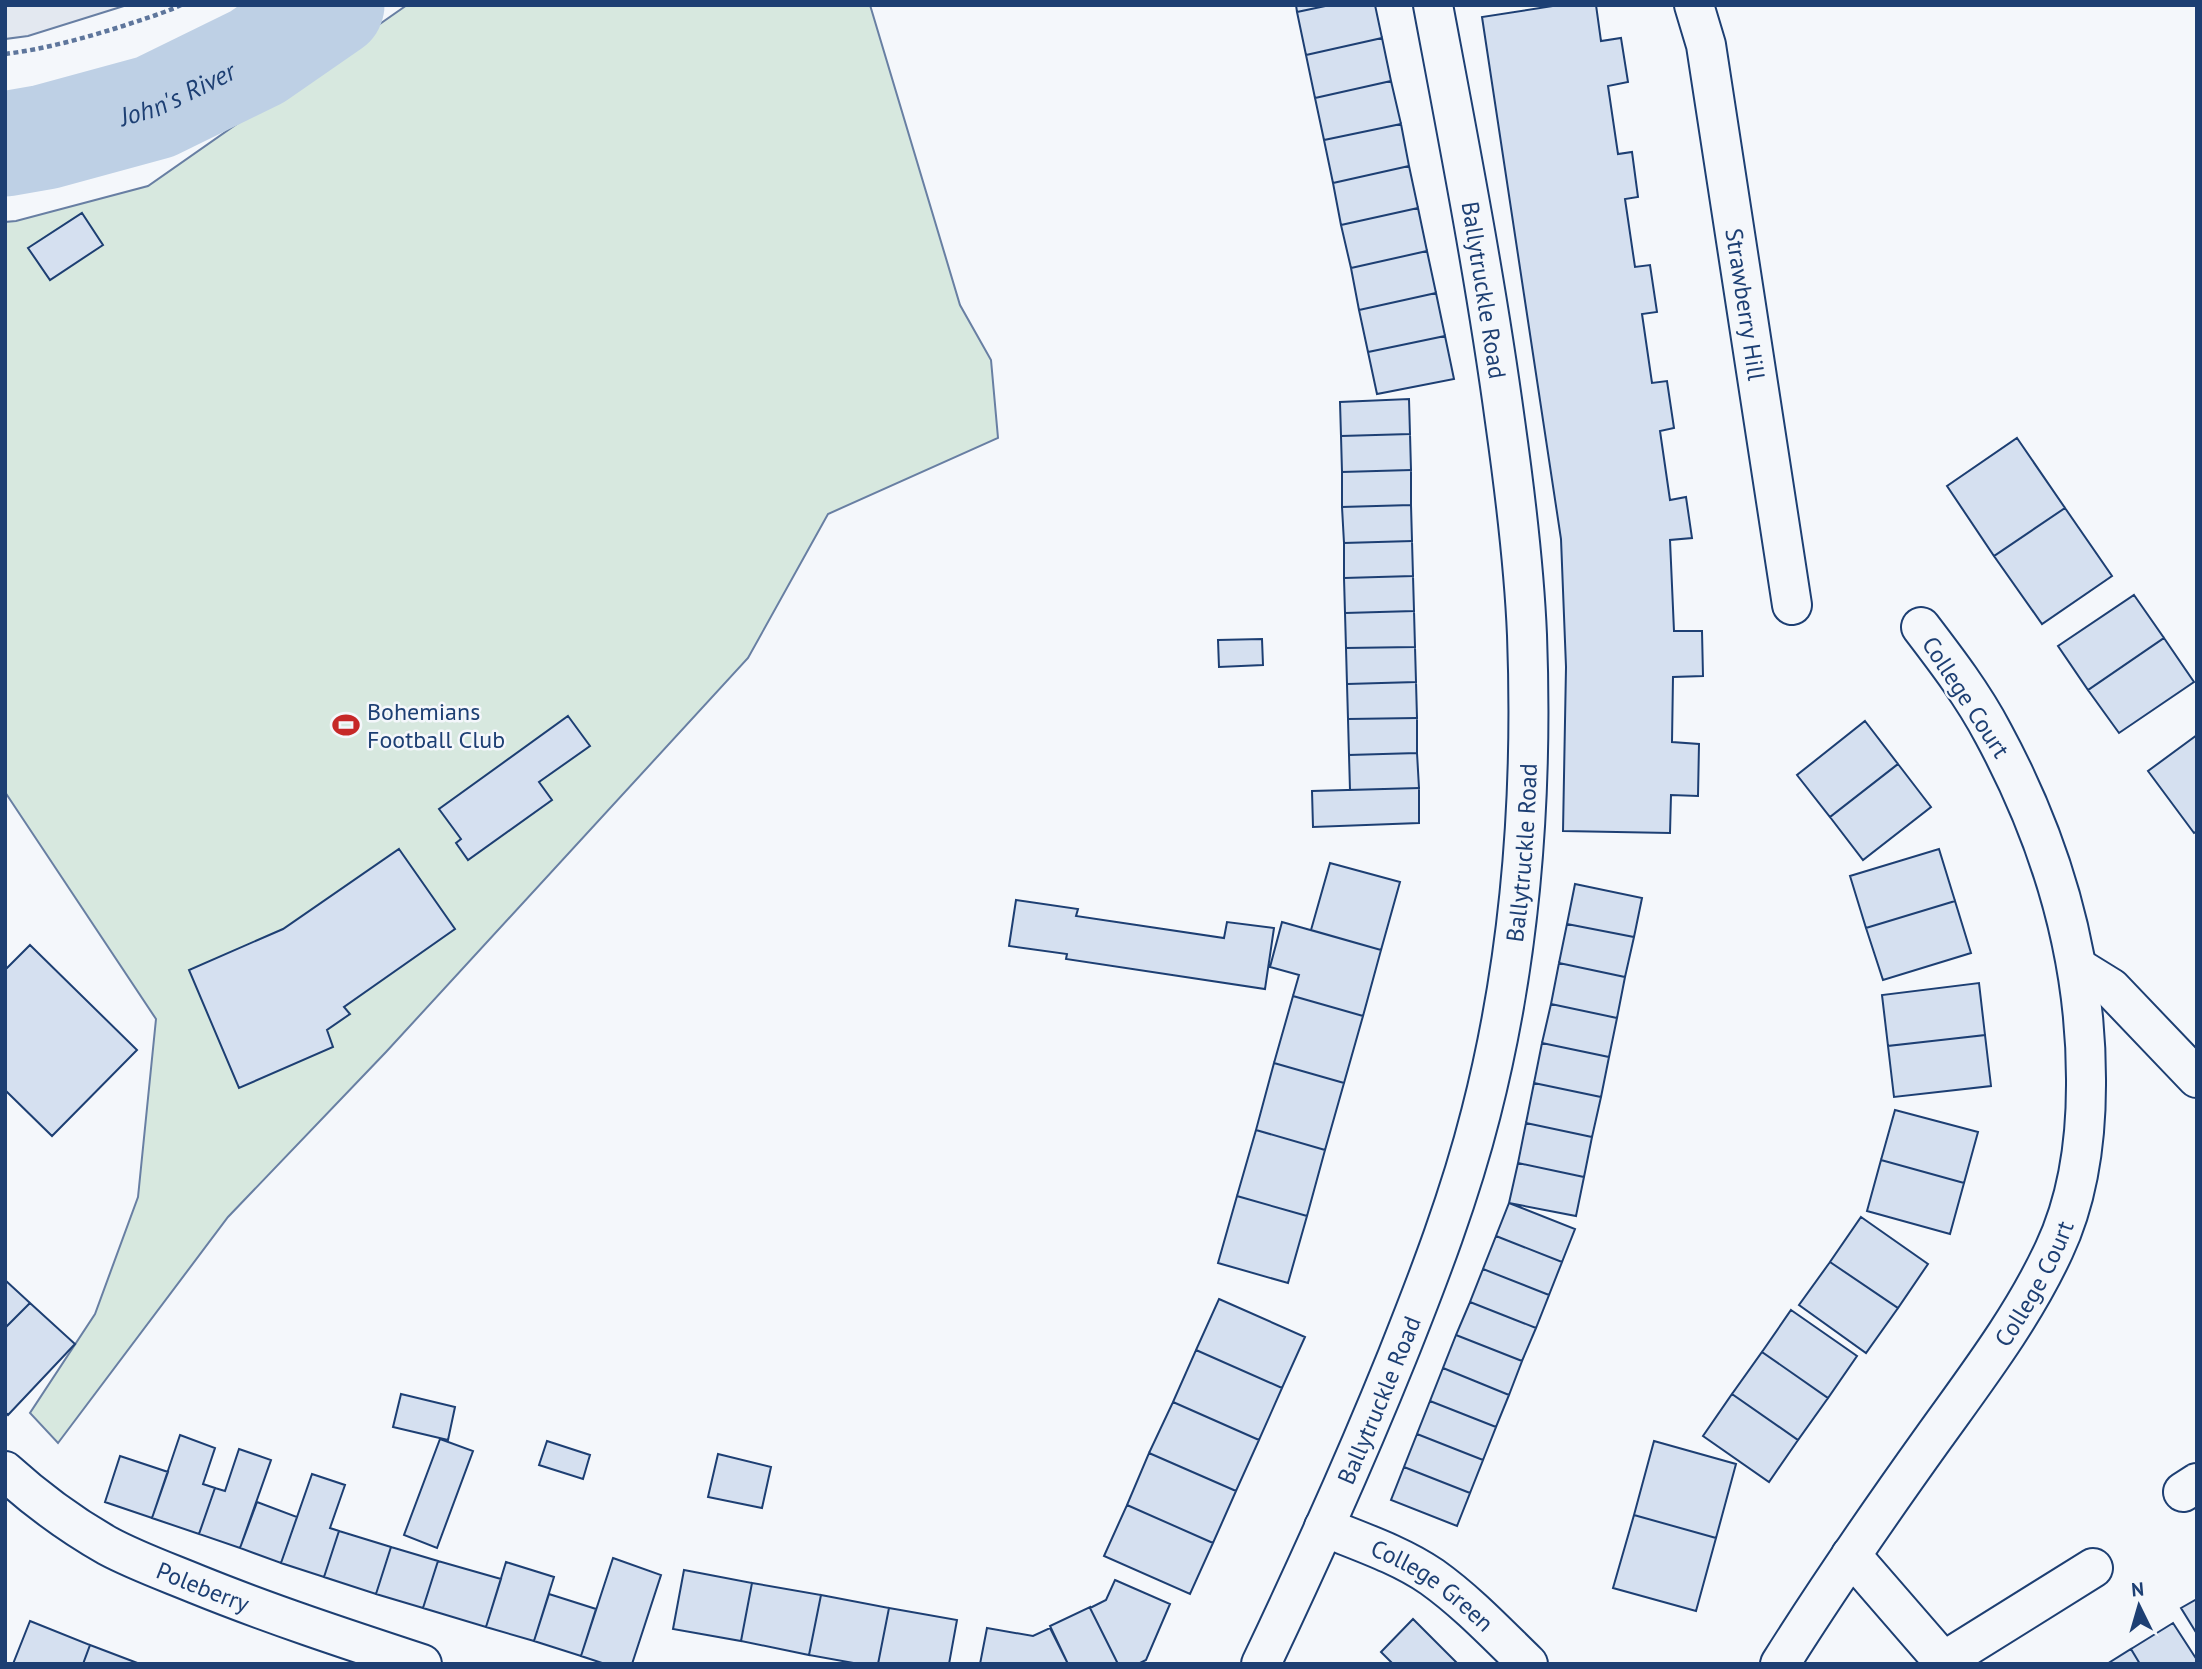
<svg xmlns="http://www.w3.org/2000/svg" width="2202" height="1669" font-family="'PT Sans',sans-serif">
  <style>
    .green { fill: #d7e8df; stroke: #687fa3; stroke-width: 2 }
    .parking { fill: #e3e8f0; stroke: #687fa3; stroke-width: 2 }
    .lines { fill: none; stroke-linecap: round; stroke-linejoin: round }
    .river { stroke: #bed0e5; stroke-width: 105 }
    .building { fill: #d5e0f0; stroke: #1d3f73; stroke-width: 2 }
    .street-casing { stroke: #1d3f73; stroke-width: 42 }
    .secondary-casing { stroke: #1d3f73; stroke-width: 42 }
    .path { stroke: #5e769c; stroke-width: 4.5; stroke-dasharray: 5 3.5; stroke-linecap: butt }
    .street { stroke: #f4f7fb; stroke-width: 38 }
    .secondary { stroke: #f4f7fb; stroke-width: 38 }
    .labels { text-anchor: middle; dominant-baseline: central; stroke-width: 5; stroke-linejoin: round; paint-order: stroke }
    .street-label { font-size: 24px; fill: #1d3f73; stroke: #f4f7fb }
    .poi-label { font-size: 24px; fill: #1d3f73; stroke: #f4f7fb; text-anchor: start }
    .water-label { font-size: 26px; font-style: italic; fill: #1d3f73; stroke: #f4f7fb }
  </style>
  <rect width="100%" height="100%" fill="#f4f7fb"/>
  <path class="green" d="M 407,5 L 870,5 L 960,305 L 991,360 L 998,438 L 828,514 L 748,658 L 386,1052 L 228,1217 L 58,1443 L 30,1413 L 95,1314 L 138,1197 L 156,1019 L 5,792 L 5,222 L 16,221 L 148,186 Z"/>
  <path class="parking" d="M 5,5 L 127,5 L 28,36 L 5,39 Z"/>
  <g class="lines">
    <path class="river" id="s1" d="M 5,144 L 45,137 L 155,107 L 257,57 L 332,5"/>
  </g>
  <path class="building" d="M 1296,5 L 1330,5 L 1297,12 Z
    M 1330,5 L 1375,5 L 1382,38 L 1306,55 L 1297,12 Z
    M 1559,5 L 1596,5 L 1601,41 L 1621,38 L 1628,82 L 1608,86 L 1618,154 L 1632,152 L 1638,197 L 1625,199 L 1635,267 L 1650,265 L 1657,312 L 1642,314 L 1652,383 L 1667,381 L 1674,428 L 1660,431 L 1670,500 L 1686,497 L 1692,538 L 1670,540 L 1674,631 L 1702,631 L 1703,676 L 1673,677 L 1672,742 L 1699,744 L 1698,796 L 1671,795 L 1670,833 L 1563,831 L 1566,667 L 1561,539 L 1482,17 Z
    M 1382,38 L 1391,81 L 1315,98 L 1306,55 Z
    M 1391,81 L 1401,124 L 1324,140 L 1315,98 Z
    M 1401,124 L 1409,166 L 1333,183 L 1324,140 Z
    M 1409,166 L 1418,208 L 1341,225 L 1333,183 Z
    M 1418,208 L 1427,251 L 1351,268 L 1341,225 Z
    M 82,213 L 103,245 L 50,280 L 28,248 Z
    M 1427,251 L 1436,293 L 1359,310 L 1351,268 Z
    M 1436,293 L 1445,336 L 1368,352 L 1359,310 Z
    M 1445,336 L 1454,379 L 1377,394 L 1368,352 Z
    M 1409,399 L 1410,434 L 1341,436 L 1340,402 Z
    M 1410,434 L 1411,470 L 1342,472 L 1341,436 Z
    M 2017,438 L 2065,508 L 1994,556 L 1947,486 Z
    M 1411,470 L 1411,505 L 1342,507 L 1342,472 Z
    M 1411,505 L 1412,541 L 1344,543 L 1342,507 Z
    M 2065,508 L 2112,576 L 2042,624 L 1994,556 Z
    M 1412,541 L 1413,576 L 1344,578 L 1344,543 Z
    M 1413,576 L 1414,611 L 1345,613 L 1344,578 Z
    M 2134,595 L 2164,638 L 2088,690 L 2058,646 Z
    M 1414,611 L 1415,647 L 1346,648 L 1345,613 Z
    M 2164,638 L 2194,682 L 2119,733 L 2088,690 Z
    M 1262,639 L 1263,665 L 1219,667 L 1218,640 Z
    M 1415,647 L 1416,682 L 1347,684 L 1346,648 Z
    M 1416,682 L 1417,718 L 1348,719 L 1347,684 Z
    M 568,716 L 590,746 L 539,782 L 552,800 L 468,860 L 456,843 L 461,839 L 439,809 Z
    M 1417,718 L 1417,753 L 1349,755 L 1348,719 Z
    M 1865,721 L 1898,764 L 1830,817 L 1797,775 Z
    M 2197,735 L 2197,831 L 2194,833 L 2148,771 Z
    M 1417,753 L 1419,788 L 1350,790 L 1349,755 Z
    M 1898,764 L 1931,807 L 1863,860 L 1830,817 Z
    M 1419,788 L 1419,823 L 1313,827 L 1312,791 Z
    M 399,849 L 455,929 L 344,1007 L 350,1014 L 327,1030 L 333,1047 L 239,1088 L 189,970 L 283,929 Z
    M 1939,849 L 1955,901 L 1866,928 L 1850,876 Z
    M 1330,863 L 1400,882 L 1381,950 L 1311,930 Z
    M 1575,884 L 1642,898 L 1634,937 L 1567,924 Z
    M 1016,900 L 1078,909 L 1076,916 L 1224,938 L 1227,922 L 1274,928 L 1265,989 L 1066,959 L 1067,954 L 1009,946 Z
    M 1955,901 L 1971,953 L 1883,980 L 1866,928 Z
    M 1282,922 L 1381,950 L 1363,1016 L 1293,996 L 1299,975 L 1270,967 Z
    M 1567,924 L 1634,937 L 1625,977 L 1559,963 Z
    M 30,945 L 137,1050 L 52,1136 L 5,1090 L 5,970 Z
    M 1559,963 L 1625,977 L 1617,1018 L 1551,1004 Z
    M 1979,983 L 1985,1035 L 1888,1046 L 1882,995 Z
    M 1293,996 L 1363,1016 L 1344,1083 L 1274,1063 Z
    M 1551,1004 L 1617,1018 L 1609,1057 L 1542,1043 Z
    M 1985,1035 L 1991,1086 L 1894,1097 L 1888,1046 Z
    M 1542,1043 L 1609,1057 L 1601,1097 L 1534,1083 Z
    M 1274,1063 L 1344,1083 L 1325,1150 L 1256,1130 Z
    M 1534,1083 L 1601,1097 L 1592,1137 L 1526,1123 Z
    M 1895,1110 L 1978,1132 L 1964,1183 L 1881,1160 Z
    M 1526,1123 L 1592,1137 L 1584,1177 L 1518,1163 Z
    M 1256,1130 L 1325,1150 L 1307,1216 L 1237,1196 Z
    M 1881,1160 L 1964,1183 L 1950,1234 L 1867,1211 Z
    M 1518,1163 L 1584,1177 L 1576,1216 L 1509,1203 Z
    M 1237,1196 L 1307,1216 L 1288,1283 L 1218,1263 Z
    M 1509,1203 L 1575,1229 L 1562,1262 L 1496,1236 Z
    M 1861,1217 L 1928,1264 L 1898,1308 L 1830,1262 Z
    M 1496,1236 L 1562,1262 L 1549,1295 L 1483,1269 Z
    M 1830,1262 L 1898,1308 L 1866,1353 L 1799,1305 Z
    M 1483,1269 L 1549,1295 L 1536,1328 L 1470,1302 Z
    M 5,1280 L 30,1303 L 5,1328 Z
    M 1219,1299 L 1305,1337 L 1282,1388 L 1196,1350 Z
    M 1470,1302 L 1536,1328 L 1522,1361 L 1456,1335 Z
    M 30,1303 L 75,1344 L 8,1415 L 5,1412 L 5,1328 Z
    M 1791,1310 L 1857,1356 L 1828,1398 L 1762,1352 Z
    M 1456,1335 L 1522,1361 L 1509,1395 L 1443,1368 Z
    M 1196,1350 L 1282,1388 L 1259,1440 L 1173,1402 Z
    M 1762,1352 L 1828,1398 L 1798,1440 L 1732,1394 Z
    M 1443,1368 L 1509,1395 L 1496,1427 L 1430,1401 Z
    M 401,1394 L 455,1407 L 448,1440 L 393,1427 Z
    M 1732,1394 L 1798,1440 L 1769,1482 L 1703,1436 Z
    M 1430,1401 L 1496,1427 L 1483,1460 L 1417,1434 Z
    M 1173,1402 L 1259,1440 L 1236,1491 L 1149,1453 Z
    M 1417,1434 L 1483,1460 L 1470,1493 L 1404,1467 Z
    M 180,1435 L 215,1448 L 203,1484 L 215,1488 L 199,1534 L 152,1518 Z
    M 440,1439 L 473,1451 L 437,1548 L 404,1535 Z
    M 547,1441 L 590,1455 L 583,1479 L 539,1465 Z
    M 1654,1441 L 1736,1464 L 1716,1538 L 1634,1515 Z
    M 239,1449 L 271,1460 L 240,1548 L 199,1534 L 215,1488 L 225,1491 Z
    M 1149,1453 L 1236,1491 L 1213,1543 L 1127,1505 Z
    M 718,1454 L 771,1467 L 762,1508 L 708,1497 Z
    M 120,1456 L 168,1472 L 152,1518 L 105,1502 Z
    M 1404,1467 L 1470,1493 L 1457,1526 L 1391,1500 Z
    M 312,1474 L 345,1485 L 330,1528 L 339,1531 L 324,1577 L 281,1563 Z
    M 257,1502 L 297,1517 L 281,1563 L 240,1548 Z
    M 1127,1505 L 1213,1543 L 1190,1594 L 1104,1556 Z
    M 1634,1515 L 1716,1538 L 1696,1611 L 1613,1588 Z
    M 339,1531 L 391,1547 L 376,1594 L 324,1577 Z
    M 391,1547 L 438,1561 L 423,1608 L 376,1594 Z
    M 613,1558 L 661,1575 L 632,1664 L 605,1664 L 581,1656 Z
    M 438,1561 L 501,1579 L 486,1627 L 423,1608 Z
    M 506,1562 L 554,1577 L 534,1641 L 486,1627 Z
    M 684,1570 L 752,1583 L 741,1641 L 673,1629 Z
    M 1115,1580 L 1170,1604 L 1146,1660 L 1138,1664 L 1118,1664 L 1090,1608 L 1106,1600 Z
    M 752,1583 L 821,1595 L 809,1655 L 741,1641 Z
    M 549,1594 L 596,1609 L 581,1656 L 534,1641 Z
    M 821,1595 L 889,1608 L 878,1664 L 859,1664 L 809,1655 Z
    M 2197,1599 L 2197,1634 L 2181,1608 Z
    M 1090,1607 L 1090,1608 L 1118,1664 L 1068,1664 L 1050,1626 Z
    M 889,1608 L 957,1620 L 949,1664 L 878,1664 Z
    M 1413,1619 L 1458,1664 L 1393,1664 L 1381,1652 Z
    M 30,1621 L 90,1645 L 83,1664 L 13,1664 Z
    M 2173,1623 L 2197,1660 L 2197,1664 L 2140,1664 L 2131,1649 Z
    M 987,1628 L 1033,1636 L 1050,1628 L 1068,1664 L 980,1664 Z
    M 90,1645 L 140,1664 L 83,1664 Z
    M 2131,1649 L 2140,1664 L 2107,1664 Z"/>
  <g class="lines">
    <defs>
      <g id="street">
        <path id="s2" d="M 1694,5 L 1706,45 L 1792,605"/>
        <path d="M 2077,967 L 2111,988 L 2197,1078"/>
        <path d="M 2183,1492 L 2197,1483"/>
        <path id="s3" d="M 1324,1527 C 1361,1542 1400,1555 1432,1577 C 1467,1602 1497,1634 1528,1664"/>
        <path d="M 1851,1555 L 1943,1661"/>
        <path id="s4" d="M 1780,1664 C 1829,1586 1881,1511 1934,1437 C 1977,1377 2023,1317 2054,1250 C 2078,1199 2086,1141 2086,1085 C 2087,961 2052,842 1993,733 C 1973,695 1947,661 1921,627"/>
        <path d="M 1939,1664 L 2093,1568"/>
      </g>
      <g id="secondary">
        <path id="s5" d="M 5,1471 C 37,1500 71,1525 108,1546 C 136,1561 167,1572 196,1584 C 270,1614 346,1639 422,1664"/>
        <path id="s6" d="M 1261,1664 C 1309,1563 1355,1461 1397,1357 C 1429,1277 1460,1196 1481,1113 C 1521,957 1533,795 1527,635 C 1524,563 1515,492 1505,421 C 1486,281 1459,143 1433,5"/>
      </g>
    </defs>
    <use href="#street" class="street-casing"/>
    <use href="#secondary" class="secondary-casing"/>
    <path class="path" d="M 5,54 C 45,49 85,38 123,26 C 143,19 162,14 181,5"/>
    <use href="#street" class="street"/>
    <use href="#secondary" class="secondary"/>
  </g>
  <defs>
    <symbol id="stadium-bare" viewBox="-9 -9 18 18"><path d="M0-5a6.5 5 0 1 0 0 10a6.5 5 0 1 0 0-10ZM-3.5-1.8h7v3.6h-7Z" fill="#c62828" stroke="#f4f7fb" stroke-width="2.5" paint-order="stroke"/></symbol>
  </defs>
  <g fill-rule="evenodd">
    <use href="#stadium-bare" x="327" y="706" width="38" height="38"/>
  </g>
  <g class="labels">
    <g class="street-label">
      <text transform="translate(1484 290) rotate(81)">Ballytruckle Road</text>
      <text stroke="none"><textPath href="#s2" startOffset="304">Strawberry Hill</textPath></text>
      <text transform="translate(1966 697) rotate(57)">College Court</text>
      <text stroke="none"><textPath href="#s6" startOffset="858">Ballytruckle Road</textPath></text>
      <text stroke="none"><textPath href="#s4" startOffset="458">College Court</textPath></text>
      <text stroke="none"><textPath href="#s6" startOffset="289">Ballytruckle Road</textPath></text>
      <text stroke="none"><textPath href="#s5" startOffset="231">Poleberry</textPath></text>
      <text stroke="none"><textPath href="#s3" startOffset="124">College Green</textPath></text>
    </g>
    <g class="poi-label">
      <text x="367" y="711">Bohemians<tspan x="367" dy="28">Football Club</tspan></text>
    </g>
    <g class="water-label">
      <text stroke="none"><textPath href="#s1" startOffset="180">John's River</textPath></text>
    </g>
  </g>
  <rect width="2202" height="1669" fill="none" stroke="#1d3f73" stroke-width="14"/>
  <g transform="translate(2139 1606) rotate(355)" stroke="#f4f7fb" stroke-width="5" paint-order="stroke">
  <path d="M0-5L12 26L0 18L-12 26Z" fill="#1d3f73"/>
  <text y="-10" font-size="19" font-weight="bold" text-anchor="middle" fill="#1d3f73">N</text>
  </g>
</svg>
